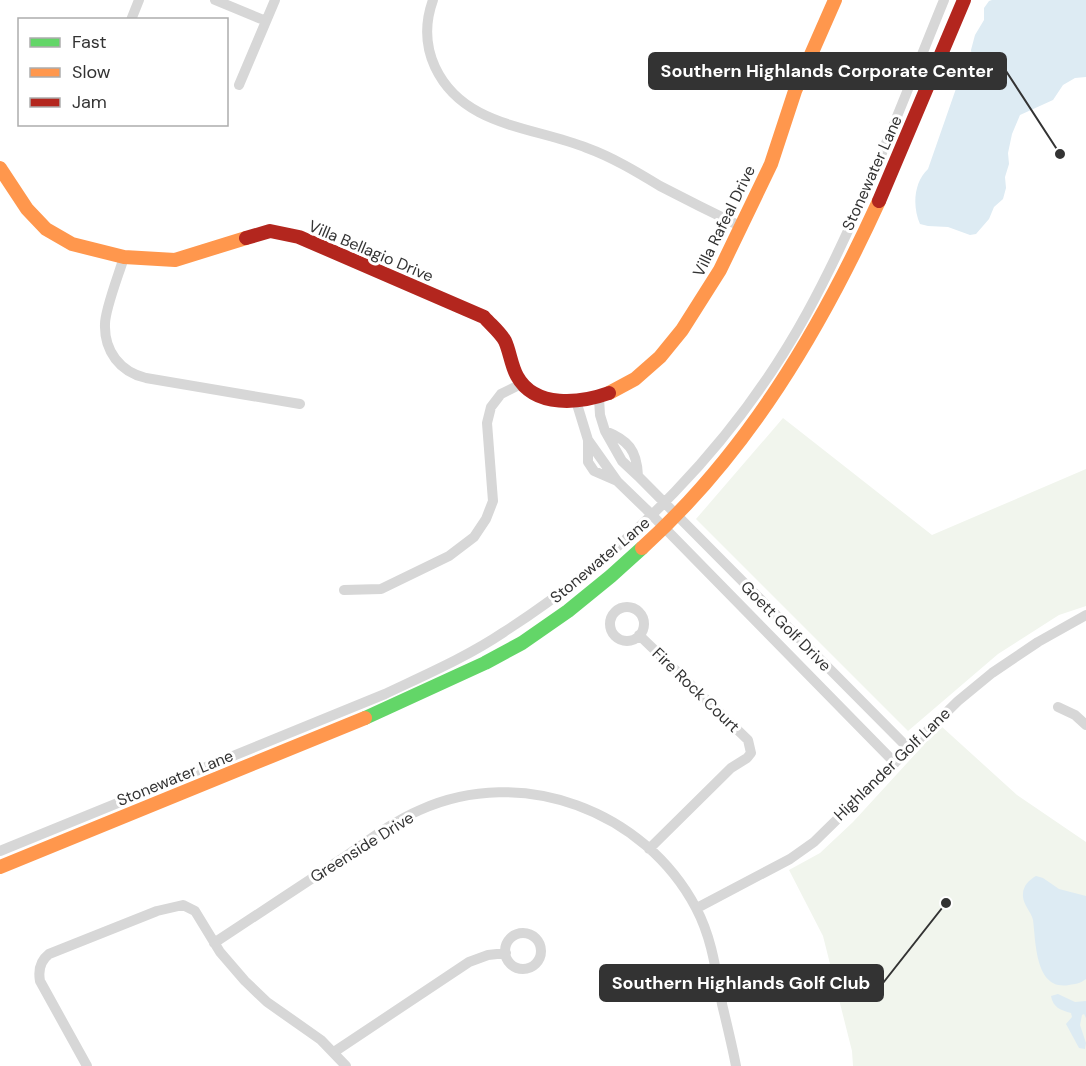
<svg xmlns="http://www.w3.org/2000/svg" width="1086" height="1066" font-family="'DM Sans',sans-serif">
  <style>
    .green { fill: #f1f5ed }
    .water { fill: #ddebf3 }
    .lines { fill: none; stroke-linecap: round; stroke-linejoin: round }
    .street { stroke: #d7d7d7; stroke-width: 10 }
    .fast { stroke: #63d668; stroke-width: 14 }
    .slow { stroke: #ff974d; stroke-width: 14 }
    .jam { stroke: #b3261e; stroke-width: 14 }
    .labels { text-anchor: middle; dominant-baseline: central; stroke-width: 6; stroke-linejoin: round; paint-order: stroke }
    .street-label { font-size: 16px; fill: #333; stroke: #fff }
    .leader { fill: none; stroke: #333; stroke-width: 2 }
    .callout-dot { fill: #333; stroke: #fff; stroke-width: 2 }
    .callout { fill: #333; stroke: #333; stroke-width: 2 }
    .callout-label { font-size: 18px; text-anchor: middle; font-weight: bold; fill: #fff }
  </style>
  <rect width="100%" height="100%" fill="#fff"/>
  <path class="green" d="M 783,418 L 932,535 L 1086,469 L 1086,606 L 1059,615 L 998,654 L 908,731 L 696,519 Z
    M 941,726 L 1017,795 L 1086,842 L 1086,1066 L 853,1066 L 852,1051 L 823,936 L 789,870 L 820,853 L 853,822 Z"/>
  <path class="water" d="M 1086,0 L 1086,77 L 1075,78 L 1063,85 L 1053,100 L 1020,115 L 1012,134 L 1008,153 L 1009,164 L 1005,177 L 1006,188 L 1003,199 L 994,207 L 989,219 L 976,234 L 970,235 L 948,227 L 928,226 L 920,224 C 912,206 914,182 928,169 L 959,80 L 973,64 L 971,50 L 975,35 L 984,20 L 984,8 L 989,1 L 992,0 Z
    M 1036,876 L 1043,878 L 1059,889 L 1086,896 L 1086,979 C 1081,983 1076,984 1069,985 C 1035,991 1036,942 1033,920 C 1031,911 1022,904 1023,894 C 1023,886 1029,880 1036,876 Z
    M 1058,994 L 1075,1002 L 1086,1001 L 1086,1018 L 1084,1014 L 1082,1015 L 1080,1025 L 1086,1043 L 1085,1049 L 1079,1048 L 1066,1024 L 1072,1017 L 1071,1013 C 1061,1010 1053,1008 1051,996 Z"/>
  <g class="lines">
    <path class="street" d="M 215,0 L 266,21
      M 433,0 C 425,22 425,45 435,67 C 463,127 532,126 587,148 C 612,157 637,172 660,186 C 687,200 715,214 742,227
      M 131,20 L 139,0
      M 239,85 L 275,0
      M 124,257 C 119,274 105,309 105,324 C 104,351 120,372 146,378 L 300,404
      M 599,398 L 600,415 L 605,431 C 628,440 637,450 638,476 L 909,749
      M 576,401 L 588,440 L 588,462 L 594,471 L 617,481 L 646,509 L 895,763
      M 605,431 L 622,461 L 638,476
      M 588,440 L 617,481
      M 344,590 L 381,589 L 449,556 L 474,537 L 486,519 L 493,501 L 487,423 L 491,407 L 501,394 L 521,384
      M610 624a17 17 0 1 1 34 0a17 17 0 1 1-34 0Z
      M 639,635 L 748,740 L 751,753 L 747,758 L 731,768 L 649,849
      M 1058,707 L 1075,715 L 1086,725
      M 0,851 L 385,694 C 425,675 467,657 504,632 C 627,553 736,443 807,313 C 861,214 901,105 944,0
      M 697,908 L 790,859 L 814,842 L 958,701 L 992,673 L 1038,642 L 1086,615
      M505 951a18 18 0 1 1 36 0a18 18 0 1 1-36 0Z
      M 214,943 C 257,915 300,886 343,858 C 368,841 392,822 420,810 C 522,764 645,811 696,908 C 712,938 716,971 722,1004 C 727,1025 732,1045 736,1066
      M 334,1052 L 469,962 L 488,955 L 506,953
      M 87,1066 L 40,981 C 38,970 40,961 49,954 L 157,911 L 183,905 L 195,911 L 220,952 L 245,981 L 267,1002 L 321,1040 L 346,1066"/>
    <path class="fast" d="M 365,718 L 485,663 L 522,643 L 568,611 L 611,576 L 642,548"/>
    <path class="slow" d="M 0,168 L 27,209 L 46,229 L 72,244 L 124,257 L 175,260 L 246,238
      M 609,393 L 635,379 L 660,357 L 682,330 L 720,270 L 771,164 L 795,91 L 835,0
      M 642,548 C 748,452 820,330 879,201
      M 0,867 L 365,718"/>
    <path class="jam" d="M 879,201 L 964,0
      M 246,238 L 270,231 L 299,237 L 484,317 C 491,325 500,332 505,341 C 510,352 511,365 517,376 C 535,409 581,403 609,393"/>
  </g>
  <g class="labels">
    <g class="street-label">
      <text transform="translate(872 173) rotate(-66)">Stonewater Lane</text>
      <text transform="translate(724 221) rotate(-64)">Villa Rafeal Drive</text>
      <text transform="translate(371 251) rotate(23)">Villa Bellagio Drive</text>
      <text transform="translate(600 560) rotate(-40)">Stonewater Lane</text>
      <text transform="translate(786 626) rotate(45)">Goett Golf Drive</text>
      <text transform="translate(696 690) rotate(44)">Fire Rock Court</text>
      <text transform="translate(892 764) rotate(-44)">Highlander Golf Lane</text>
      <text transform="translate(175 778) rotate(-22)">Stonewater Lane</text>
      <text transform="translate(362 847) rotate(-32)">Greenside Drive</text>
    </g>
  </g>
  <path class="leader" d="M1060 154L1006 71M946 903L883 983"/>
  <g class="callout-dot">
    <circle cx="1060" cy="154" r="6"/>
    <circle cx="946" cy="903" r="6"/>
  </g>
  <g class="callout">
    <rect x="649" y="53" width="357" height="36" rx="6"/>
    <rect x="600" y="965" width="283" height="36" rx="6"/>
  </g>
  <g class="callout-label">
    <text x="827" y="77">Southern Highlands Corporate Center</text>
    <text x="741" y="989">Southern Highlands Golf Club</text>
  </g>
  <rect x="18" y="18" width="210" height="108" fill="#ffffff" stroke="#adadad" stroke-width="1.5"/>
  <rect x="30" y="38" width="30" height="9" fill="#63d668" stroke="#adadad" stroke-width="1.5"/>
  <text x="72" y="48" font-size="18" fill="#333333">Fast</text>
  <rect x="30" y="68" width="30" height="9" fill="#ff974d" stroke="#adadad" stroke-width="1.5"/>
  <text x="72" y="78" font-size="18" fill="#333333">Slow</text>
  <rect x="30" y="98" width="30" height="9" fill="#b3261e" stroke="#adadad" stroke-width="1.5"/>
  <text x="72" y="108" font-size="18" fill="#333333">Jam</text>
</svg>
